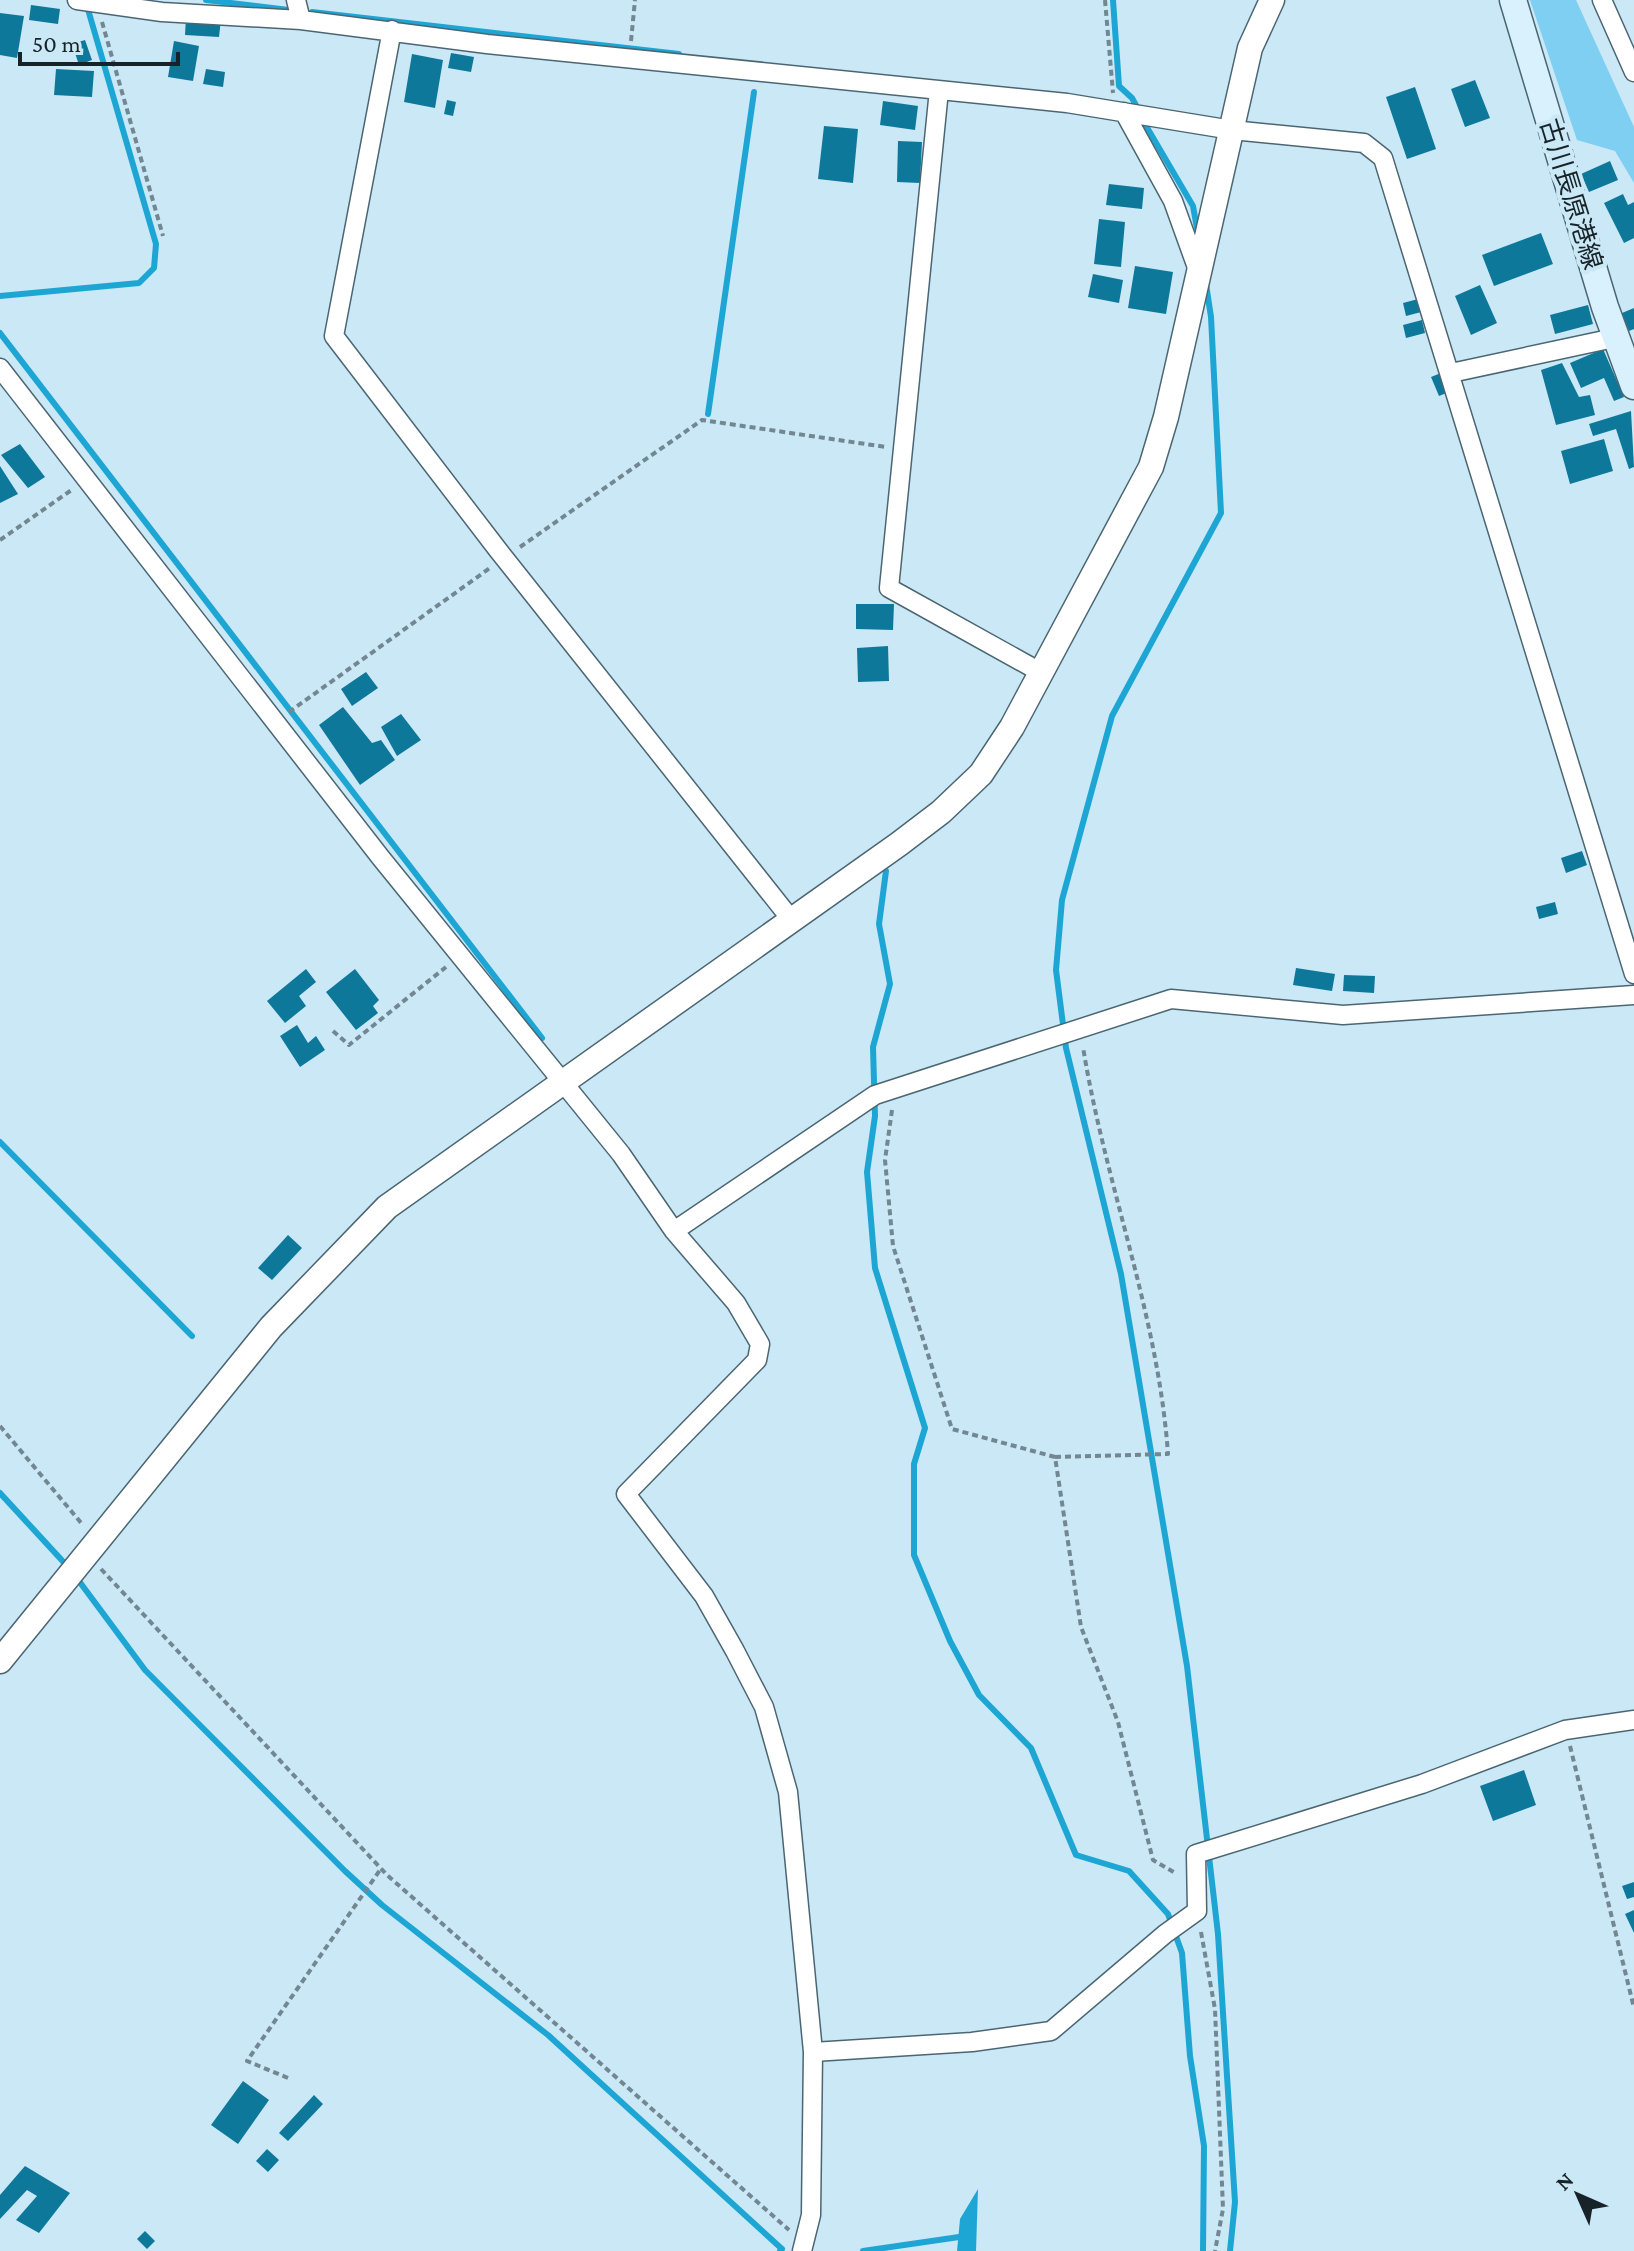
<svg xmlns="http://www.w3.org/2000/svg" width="1634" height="2251" font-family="'Crimson Pro','Noto Sans JP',serif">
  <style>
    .green { fill: #7ecff1 }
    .water { fill: #1da6d4 }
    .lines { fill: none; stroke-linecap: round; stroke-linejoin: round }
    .stream { stroke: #1da6d4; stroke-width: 6 }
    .building { fill: #0e789b }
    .minor-casing { stroke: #4b6672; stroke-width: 21 }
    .tertiary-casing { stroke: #4b6672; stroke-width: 27 }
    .secondary-casing { stroke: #4b6672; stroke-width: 29 }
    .path { stroke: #728791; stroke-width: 4; stroke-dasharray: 6 4; stroke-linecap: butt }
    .minor { stroke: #fff; stroke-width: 18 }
    .tertiary { stroke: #fff; stroke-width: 24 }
    .secondary { stroke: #d8f1fc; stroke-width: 26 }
    .labels { text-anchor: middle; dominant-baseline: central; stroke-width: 8; stroke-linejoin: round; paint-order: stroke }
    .street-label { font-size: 26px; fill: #172328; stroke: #cae8f6 }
  </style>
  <rect width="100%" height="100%" fill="#cae8f6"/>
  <path class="green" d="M 1530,0 L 1576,0 L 1634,127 L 1634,183 L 1615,151 L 1577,140 Z"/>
  <path class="water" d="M 978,2189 L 976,2251 L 957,2251 L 960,2219 Z"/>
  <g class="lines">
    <path class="stream" d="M 206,0 L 297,11
      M 1113,0 L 1119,86 L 1132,98 L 1138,109
      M 312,12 L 679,54
      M 1142,119 L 1193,206 L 1198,234
      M 1206,284 L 1211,317 L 1221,513 L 1112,716 L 1062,900 L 1056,970 L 1066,1048 L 1121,1274 L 1187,1666 L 1218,1934 L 1235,2202 L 1230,2251
      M 0,296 L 139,283 L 154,268 L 156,244 L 87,6
      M 0,333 L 542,1038
      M 708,414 L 754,92
      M 886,871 L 879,924 L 890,984 L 873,1047 L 875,1116 L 867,1172 L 875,1268 L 925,1428 L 914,1464 L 914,1555 L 950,1641 L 979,1695 L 1031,1748 L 1076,1855 L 1129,1871 L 1168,1914 L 1182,1953 L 1190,2056 L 1204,2146 L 1203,2251
      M 0,1142 L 192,1336
      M 0,1493 L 69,1568
      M 76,1577 L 145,1670 L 345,1871 L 382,1905 L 548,2035 L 782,2249 L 780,2251
      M 863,2251 L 966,2236"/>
  </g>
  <path class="building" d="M 31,5 L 60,9 L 58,24 L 29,20 Z
    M 0,13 L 24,16 L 17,58 L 0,55 Z
    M 186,17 L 221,19 L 219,37 L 185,35 Z
    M 85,40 L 92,60 L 79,65 L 72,44 Z
    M 174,41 L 199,46 L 193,81 L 168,77 Z
    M 451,53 L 474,57 L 471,72 L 448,68 Z
    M 412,54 L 443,60 L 435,108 L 404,102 Z
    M 56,69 L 94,71 L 92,97 L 54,95 Z
    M 206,69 L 225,72 L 223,87 L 203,84 Z
    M 1475,80 L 1490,118 L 1465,127 L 1451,89 Z
    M 1415,87 L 1436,149 L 1407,159 L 1386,97 Z
    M 447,100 L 456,102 L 453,116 L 444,114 Z
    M 883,101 L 918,106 L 915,130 L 880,125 Z
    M 824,126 L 858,129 L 853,183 L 818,179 Z
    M 898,141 L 922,142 L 920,183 L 897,182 Z
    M 1610,161 L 1618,180 L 1589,192 L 1581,174 Z
    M 1109,184 L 1144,188 L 1142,209 L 1106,205 Z
    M 1623,194 L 1628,205 L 1634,202 L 1634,238 L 1624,243 L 1604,203 Z
    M 1099,219 L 1125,222 L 1121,267 L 1094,264 Z
    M 1541,233 L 1553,264 L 1494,286 L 1482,255 Z
    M 1135,266 L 1173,272 L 1166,314 L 1128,308 Z
    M 1093,274 L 1123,280 L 1119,303 L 1088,297 Z
    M 1480,285 L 1497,323 L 1471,335 L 1455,296 Z
    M 1422,298 L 1425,311 L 1406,316 L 1403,303 Z
    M 1588,305 L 1593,324 L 1555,334 L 1550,315 Z
    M 1634,308 L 1634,329 L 1629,331 L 1622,313 Z
    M 1422,320 L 1425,333 L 1406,338 L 1403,325 Z
    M 1603,349 L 1624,397 L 1614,401 L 1604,378 L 1581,388 L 1570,363 Z
    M 1562,363 L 1579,397 L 1590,395 L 1595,415 L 1556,425 L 1541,370 Z
    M 1441,373 L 1449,392 L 1439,396 L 1431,377 Z
    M 1631,411 L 1634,467 L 1629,469 L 1616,429 L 1593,436 L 1589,424 Z
    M 1604,439 L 1613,471 L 1570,484 L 1561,451 Z
    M 20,444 L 45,477 L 28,488 L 1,455 Z
    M 0,466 L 18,494 L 0,503 Z
    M 856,604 L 894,604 L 893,630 L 856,629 Z
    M 888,646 L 889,681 L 858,682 L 857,648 Z
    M 366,672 L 378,688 L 352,706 L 341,689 Z
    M 343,707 L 372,743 L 381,740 L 395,760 L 360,785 L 319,725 Z
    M 401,714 L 421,740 L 397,756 L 381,727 Z
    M 1582,851 L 1587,865 L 1566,873 L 1561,858 Z
    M 1555,902 L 1558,914 L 1539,919 L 1536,907 Z
    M 1296,968 L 1335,974 L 1332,991 L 1293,985 Z
    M 306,969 L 316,982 L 299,996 L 306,1006 L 285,1023 L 267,1001 Z
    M 355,969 L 379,1000 L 373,1006 L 378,1013 L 356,1030 L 326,992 Z
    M 1344,975 L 1375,976 L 1374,993 L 1343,991 Z
    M 297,1025 L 308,1043 L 316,1036 L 325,1050 L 300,1067 L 280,1036 Z
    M 288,1235 L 302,1248 L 272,1280 L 258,1268 Z
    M 1524,1770 L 1536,1805 L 1493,1821 L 1480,1786 Z
    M 1634,1882 L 1634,1897 L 1627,1899 L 1622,1886 Z
    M 1634,1910 L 1634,1933 L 1625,1914 Z
    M 243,2081 L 269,2100 L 238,2144 L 211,2125 Z
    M 314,2095 L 323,2104 L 288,2141 L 279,2133 Z
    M 267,2149 L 279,2160 L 268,2172 L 256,2161 Z
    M 25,2166 L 70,2193 L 39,2233 L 16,2220 L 37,2196 L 27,2190 L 0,2219 L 0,2195 Z
    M 145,2231 L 155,2241 L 147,2249 L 137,2239 Z"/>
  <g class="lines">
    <defs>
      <path id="minor" d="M 77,0 L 162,12 L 301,20 L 487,44 L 1067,103 L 1232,130 L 1364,143 L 1383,158 L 1634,974
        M 296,0 L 301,20
        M 1602,0 L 1634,72
        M 392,30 L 334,336 L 498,550 L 790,918
        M 939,90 L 889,588 L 1042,673
        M 1124,112 L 1173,201 L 1199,273
        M 0,368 L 381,858 L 621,1154 L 674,1231 L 736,1303 L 760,1344 L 757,1360 L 626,1494 L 704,1596 L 735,1651 L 764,1707 L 788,1792 L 813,2052 L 811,2215 L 802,2251
        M 1451,373 L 1614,338
        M 674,1231 L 875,1095 L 1171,999 L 1343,1015 L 1634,995
        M 813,2052 L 972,2042 L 1051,2031 L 1165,1934 L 1197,1911 L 1196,1854 L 1422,1784 L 1565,1730 L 1634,1720"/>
      <path id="tertiary" d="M 0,1661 L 271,1327 L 387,1207 L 899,844 L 941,812 L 981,774 L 1012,727 L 1151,467 L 1166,417 L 1250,48 L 1272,0"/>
      <path id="secondary" d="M 1513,0 L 1605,307 L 1634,386"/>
    </defs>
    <use href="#minor" class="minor-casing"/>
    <use href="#tertiary" class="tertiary-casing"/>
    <use href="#secondary" class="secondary-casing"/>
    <path class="path" d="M 1105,0 L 1113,93
      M 102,22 L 163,236
      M 631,41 L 635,0
      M 0,540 L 73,489
      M 520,547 L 702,420 L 886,447
      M 289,712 L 490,568
      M 333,1031 L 349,1045 L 446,967
      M 892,1110 L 885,1160 L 893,1246 L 952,1429 L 1055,1457 L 1081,1627 L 1118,1722 L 1153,1860 L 1177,1874
      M 0,1426 L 82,1524
      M 1055,1457 L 1168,1454 C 1158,1314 1105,1184 1083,1047
      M 101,1569 L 387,1875 L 789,2230
      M 1570,1746 L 1634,2008
      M 1201,1932 L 1215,2009 L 1223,2209 L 1215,2251
      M 288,2078 L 247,2061 L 380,1870"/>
    <use href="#minor" class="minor"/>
    <use href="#tertiary" class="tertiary"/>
    <use href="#secondary" class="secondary"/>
  </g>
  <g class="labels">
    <g class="street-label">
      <text transform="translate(1571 194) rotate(73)">古川長原港線</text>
    </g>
  </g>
  <g transform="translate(1578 2195) rotate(315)" stroke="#cae8f6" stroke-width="6" paint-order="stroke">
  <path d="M0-6L14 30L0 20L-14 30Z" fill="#172328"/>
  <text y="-12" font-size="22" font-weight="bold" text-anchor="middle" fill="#172328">N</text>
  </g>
  <path d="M20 52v12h158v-12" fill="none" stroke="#172328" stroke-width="4"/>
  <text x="32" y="52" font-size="24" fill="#172328" stroke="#cae8f6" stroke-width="6" paint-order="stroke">50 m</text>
</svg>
